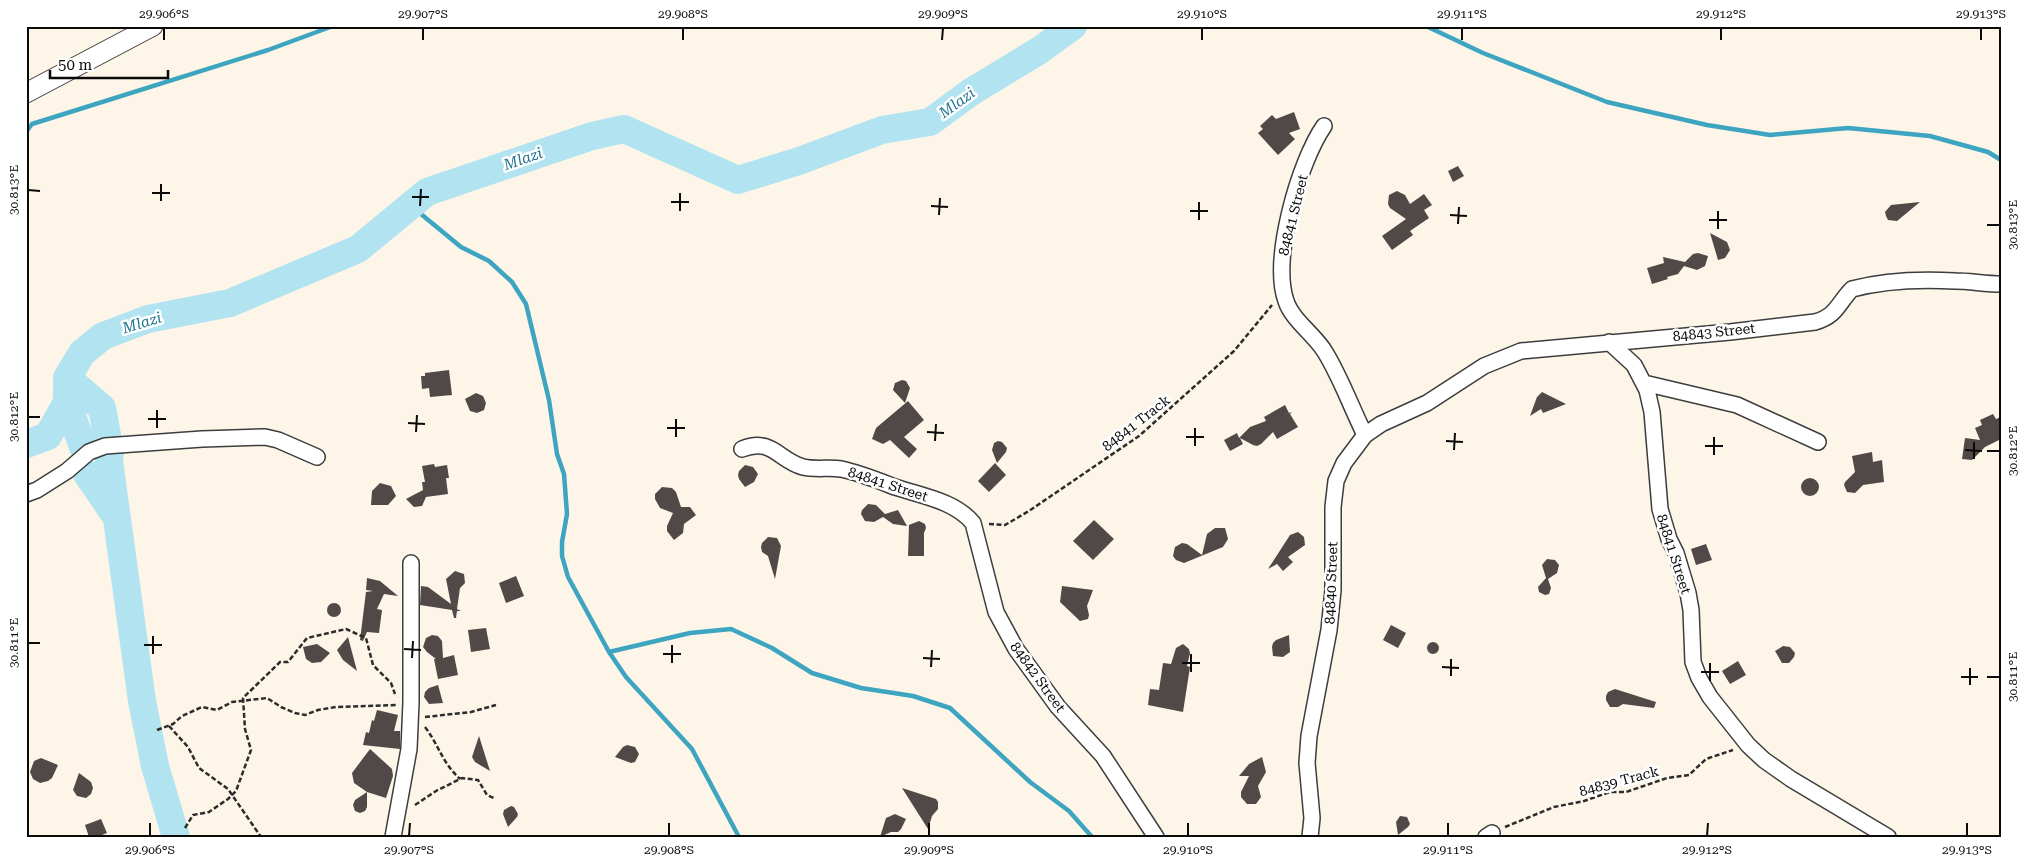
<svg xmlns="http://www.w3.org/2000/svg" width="2027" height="863" font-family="'Roboto Serif',serif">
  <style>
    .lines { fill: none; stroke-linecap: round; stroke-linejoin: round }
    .stream { stroke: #3ea5c1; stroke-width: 4.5 }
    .river { stroke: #b1e4f0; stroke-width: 28 }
    .building { fill: #514947 }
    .minor-casing { stroke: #3d3d3d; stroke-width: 18 }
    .tertiary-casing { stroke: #3d3d3d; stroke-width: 21 }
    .path { stroke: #2c2c2c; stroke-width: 2.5; stroke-dasharray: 5 2.5; stroke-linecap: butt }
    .minor { stroke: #fff; stroke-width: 15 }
    .tertiary { stroke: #fff; stroke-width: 19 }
    .ticks { fill: none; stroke: #0a0a0a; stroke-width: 2 }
    .labels { text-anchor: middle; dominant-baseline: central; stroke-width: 5; stroke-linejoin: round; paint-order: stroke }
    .street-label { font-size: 14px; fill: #0a0a0a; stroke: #fff }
    .water-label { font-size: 15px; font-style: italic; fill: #1e7390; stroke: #fff }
    .neatline { fill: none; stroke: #0a0a0a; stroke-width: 2 }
    .ticks-label { font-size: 12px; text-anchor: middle; fill: #0a0a0a }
  </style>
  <rect width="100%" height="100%" fill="#fdf5e8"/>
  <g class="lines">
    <path class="stream" d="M 1426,26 L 1483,53 L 1607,102 L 1707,125 L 1770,135 L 1848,128 L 1930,136 L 1988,152 L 2001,160
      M 26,132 L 32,124 L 268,50 L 333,26
      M 410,205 L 461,247 L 489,261 L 512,282 L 526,304 L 549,400 L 557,454 L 564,474 L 567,514 L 562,542 L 562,556 L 568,577 L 609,652 L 626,677 L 692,749 L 739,837
      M 609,652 L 690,633 L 731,629 L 772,648 L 812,673 L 861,688 L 913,696 L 950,708 L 1030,782 L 1069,811 L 1092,837"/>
    <path class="river" d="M 67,378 L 102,408 L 108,440
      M 67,402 L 83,447
      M 26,444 L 48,436 L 67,402 L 67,378 L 82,353 L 103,336 L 148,319 L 230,303 L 358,249 L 427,192 L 592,136 L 624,129 L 738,180 L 799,161 L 882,130 L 930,122 L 971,92 L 1040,50 L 1073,26
      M 110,453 L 109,461 L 142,701 L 155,766 L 176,837
      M 87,474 L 113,512"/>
  </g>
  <path class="building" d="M 1294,112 L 1300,129 L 1289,133 L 1295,139 L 1278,155 L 1258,133 L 1263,129 L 1260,126 L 1272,115 L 1276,119 Z
    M 1458,166 L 1464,176 L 1453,182 L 1448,171 Z
    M 1397,191 L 1405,195 L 1410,204 L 1424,194 L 1432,205 L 1424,210 L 1429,218 L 1410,231 L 1413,235 L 1392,250 L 1382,236 L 1406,219 L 1390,208 L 1388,204 L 1389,195 Z
    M 1920,202 L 1897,221 L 1888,220 L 1886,216 L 1885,212 L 1891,205 Z
    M 1710,233 L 1727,242 L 1730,250 L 1725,258 L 1718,260 Z
    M 1698,253 L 1708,256 L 1705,266 L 1697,270 L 1684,266 L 1678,274 L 1667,277 L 1668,279 L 1652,284 L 1647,268 L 1664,263 L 1663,257 L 1685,262 L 1693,254 Z
    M 449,370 L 452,395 L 430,397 L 429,388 L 422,389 L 421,376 L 425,376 L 425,373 Z
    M 902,380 L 906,381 L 910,388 L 905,403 L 893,390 L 895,383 Z
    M 1542,392 L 1566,404 L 1543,413 L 1541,409 L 1530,416 L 1537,397 Z
    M 476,393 L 483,396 L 486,403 L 484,410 L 477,413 L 470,411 L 465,399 Z
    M 908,401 L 924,420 L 904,437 L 917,449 L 909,458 L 890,440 L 883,444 L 872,439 L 876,428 Z
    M 1285,405 L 1289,413 L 1292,412 L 1290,414 L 1298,427 L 1277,439 L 1273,432 L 1261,444 L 1257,446 L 1253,445 L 1240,438 L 1243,444 L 1230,451 L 1224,440 L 1237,433 L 1239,438 L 1250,427 L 1266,421 L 1264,417 Z
    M 1993,414 L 1996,419 L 2001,417 L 2001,439 L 1985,447 L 1972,460 L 1962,459 L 1965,438 L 1980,440 L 1975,428 L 1982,425 L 1980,420 Z
    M 998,441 L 1002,442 L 1007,448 L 1006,452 L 997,463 L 992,450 L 994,443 Z
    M 1872,452 L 1873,462 L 1882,460 L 1884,482 L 1863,485 L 1855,493 L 1847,492 L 1844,485 L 1845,482 L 1855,472 L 1852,456 Z
    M 995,463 L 1006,475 L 989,492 L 978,481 Z
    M 434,464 L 435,467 L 447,465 L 449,478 L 446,478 L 448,494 L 426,497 L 422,506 L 414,507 L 406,499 L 423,490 L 422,482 L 425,482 L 422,466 Z
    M 745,465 L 753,467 L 758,474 L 754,482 L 745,487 L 739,479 L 738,475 L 739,471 Z
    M1801 487a9 9 0 1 1 18 0a9 9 0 1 1-18 0Z
    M 380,483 L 391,486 L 396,496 L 388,505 L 371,505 L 372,491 Z
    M 662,487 L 672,488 L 676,492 L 681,507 L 690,507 L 696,515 L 684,524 L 683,533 L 674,540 L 667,531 L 667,526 L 673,513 L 660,508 L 655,499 L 655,494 Z
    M 868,504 L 876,505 L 885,514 L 898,510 L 907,526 L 893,524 L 883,517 L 874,522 L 865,521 L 861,514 L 862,510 Z
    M 1094,520 L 1114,539 L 1093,560 L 1073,541 Z
    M 919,521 L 925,524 L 926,528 L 924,533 L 924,556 L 908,556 L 909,525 Z
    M 1215,528 L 1225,528 L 1228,539 L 1223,547 L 1184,563 L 1176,560 L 1173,556 L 1175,547 L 1182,543 L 1187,544 L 1202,555 L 1207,534 Z
    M 1298,532 L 1304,537 L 1305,545 L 1288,557 L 1293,562 L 1283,571 L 1277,564 L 1268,569 L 1290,535 Z
    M 768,537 L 777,538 L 781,546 L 775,579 L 768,556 L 762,552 L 761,547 L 762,543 Z
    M 1706,544 L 1712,560 L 1696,565 L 1691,549 Z
    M 1547,559 L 1555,560 L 1559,565 L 1557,573 L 1548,579 L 1551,588 L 1549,594 L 1545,595 L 1539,592 L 1538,587 L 1546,578 L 1542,565 Z
    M 455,571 L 464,574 L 465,583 L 460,588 L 457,609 L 461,611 L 457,611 L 456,618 L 454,618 L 452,610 L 420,605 L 421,586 L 428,587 L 451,604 L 446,579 Z
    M 516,576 L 524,596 L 506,603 L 499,583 Z
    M 367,578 L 380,581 L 398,596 L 384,594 L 377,609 L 382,610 L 379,633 L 367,632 L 363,641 L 360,640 L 366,592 L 373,591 L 366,590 Z
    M 1062,586 L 1093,590 L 1087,606 L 1089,615 L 1088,619 L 1080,621 L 1060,602 Z
    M327 610a7 7 0 1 1 14 0a7 7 0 1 1-14 0Z
    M 1391,625 L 1406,633 L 1398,648 L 1383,640 Z
    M 486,628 L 490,649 L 471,652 L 468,630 Z
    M 432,635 L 438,636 L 442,641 L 443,658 L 454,655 L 458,675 L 438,679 L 434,659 L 436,659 L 427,652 L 423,647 L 426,638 Z
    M 1289,635 L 1290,652 L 1283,657 L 1273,656 L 1272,647 L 1273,643 L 1276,640 Z
    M 348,637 L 357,671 L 343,660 L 337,650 Z
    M1427 648a6 6 0 1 1 12 0a6 6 0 1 1-12 0Z
    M 317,644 L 330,653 L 321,662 L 312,663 L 306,659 L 303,647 Z
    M 1183,644 L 1189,649 L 1190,653 L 1187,666 L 1190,667 L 1183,712 L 1148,705 L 1150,689 L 1159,690 L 1163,663 L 1171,664 L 1176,648 Z
    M 1783,646 L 1790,647 L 1795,653 L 1794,657 L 1789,663 L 1782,663 L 1775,651 Z
    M 1738,661 L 1746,675 L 1730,684 L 1722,671 Z
    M 438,685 L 443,703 L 429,704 L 424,697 L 425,692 L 429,688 Z
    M 1615,689 L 1656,702 L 1654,708 L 1623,704 L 1618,707 L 1610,707 L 1606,700 L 1606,696 L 1608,692 Z
    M 377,710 L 398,715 L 394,731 L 400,731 L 400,749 L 363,745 L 366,732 L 369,733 L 372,720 L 374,721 Z
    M 479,736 L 490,771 L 475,762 L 472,757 Z
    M 627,745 L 635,747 L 639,754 L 635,762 L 631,763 L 615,757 L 623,747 Z
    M 370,749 L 392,769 L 393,776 L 386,798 L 367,792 L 367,807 L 365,811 L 360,813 L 355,811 L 353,805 L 355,800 L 367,792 L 354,783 L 352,773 Z
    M 1262,757 L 1266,772 L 1258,786 L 1261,797 L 1256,804 L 1247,804 L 1241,797 L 1241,792 L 1249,776 L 1239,776 L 1249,764 Z
    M 41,758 L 58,765 L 52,778 L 48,781 L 40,783 L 33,779 L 30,772 L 34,761 Z
    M 79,773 L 91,782 L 93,788 L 91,794 L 86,798 L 77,796 L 73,790 Z
    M 902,788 L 936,799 L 938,802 L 938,809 L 932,816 L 928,829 Z
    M 511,806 L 514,807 L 518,814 L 517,817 L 508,827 L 503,814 L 504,810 Z
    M 895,814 L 906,819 L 901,829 L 898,832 L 891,832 L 880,837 L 886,818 Z
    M 1400,816 L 1407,817 L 1410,824 L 1408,827 L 1398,835 L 1396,822 Z
    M 101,819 L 107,833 L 97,837 L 89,837 L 85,825 Z"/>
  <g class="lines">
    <defs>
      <path id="minor" d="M 1324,126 C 1299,162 1271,259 1286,301 C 1292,320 1315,335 1325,352 C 1341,378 1351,407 1365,435
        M 1609,342 L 1634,365 L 1647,390 L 1652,412 L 1660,509 L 1669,539 L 1676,553 L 1688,593 L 1691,610 L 1693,662 L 1699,678 L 1710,697 L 1748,745 L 1764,760 L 1791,779 L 1888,837
        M 1644,383 L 1737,405 L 1818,442
        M 742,449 C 772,437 778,460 803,467 C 816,470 829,467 841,469 C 860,473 877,480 895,487 C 922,496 955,501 973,523 L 996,612 L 1016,649 L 1058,707 L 1103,756 L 1156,837
        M 26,494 L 37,490 L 67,471 L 89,452 L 105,446 L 202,439 L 265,437 L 278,440 L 317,457
        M 393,837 L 409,749 L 411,702 L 411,563
        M 1310,837 L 1312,818 L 1307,763 L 1309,736 L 1329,630 L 1333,590 L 1333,507 L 1336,481 L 1344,463 L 1365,435 L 1381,424 L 1427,403 L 1484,366 L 1521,351 L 1730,332 L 1815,322 C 1837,316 1838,303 1852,289 C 1886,280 1920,279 1955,281 C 1970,281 1985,284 2001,284
        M 1486,837 L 1492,833"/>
      <path id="tertiary" d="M 26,93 L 153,26"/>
    </defs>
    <use href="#minor" class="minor-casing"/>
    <use href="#tertiary" class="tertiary-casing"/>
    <path class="path" d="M 989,524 L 1005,525 L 1029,511 L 1139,436 L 1234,351 L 1272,305
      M 425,717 L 471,712 L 496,705
      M 169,726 L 188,747 L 199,768 L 228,789 L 261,837
      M 425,727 C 440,747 441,761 460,779
      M 157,730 L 173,724 L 182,716 L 202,707 L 217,710 L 232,702 L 267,698 L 281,707 L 295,713 L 305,715 L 318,710 L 336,707 L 397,705
      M 415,805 L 436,791 L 462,778 L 478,780 L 487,795 L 494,798
      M 1505,827 L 1554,807 L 1584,801 L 1610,792 L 1626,792 L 1667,778 L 1689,775 L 1706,759 L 1733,750
      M 185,828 L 193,815 L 209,812 L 228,799 L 236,791 L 251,750 L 245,729 L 243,698 L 280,662 L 288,662 L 307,638 L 346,629 L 366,638 L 373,665 L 391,683 L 395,694"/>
    <use href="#minor" class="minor"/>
    <use href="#tertiary" class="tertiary"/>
  </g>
  <path class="ticks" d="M 164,40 L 164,28M 423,40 L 423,28M 683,40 L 683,28M 942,40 L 943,28M 1202,40 L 1202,28M 1462,40 L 1462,28M 1721,40 L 1721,28M 1981,40 L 1981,28M 28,190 L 40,191M 152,193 L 170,193M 412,197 L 429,197M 161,201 L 161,184M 671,202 L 689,202M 420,206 L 421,189M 931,206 L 948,207M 680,211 L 680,193M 1190,211 L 1208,211M 939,215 L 940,198M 1450,215 L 1467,216M 1199,220 L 1199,202M 1709,220 L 1727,220M 1458,224 L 1459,207M 1987,225 L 2000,225M 1718,229 L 1718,211M 28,417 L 40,417M 148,419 L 166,419M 408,423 L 425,424M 157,428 L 157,410M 667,428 L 685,428M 416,432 L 417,415M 927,432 L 944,433M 676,437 L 676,419M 1186,437 L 1204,437M 935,441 L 936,424M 1446,441 L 1463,442M 1195,446 L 1195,428M 1705,446 L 1723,446M 1454,450 L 1455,433M 1965,450 L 1982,451M 1987,451 L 2000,451M 1714,455 L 1714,437M 1974,459 L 1974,442M 28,643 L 40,643M 144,645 L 162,645M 404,649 L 421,650M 153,654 L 153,636M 663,654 L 681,654M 412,658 L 413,641M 923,658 L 940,659M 672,663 L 672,645M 1182,663 L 1200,663M 931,667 L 932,650M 1442,667 L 1459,668M 1191,672 L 1191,654M 1701,672 L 1719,672M 1451,676 L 1451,659M 1961,677 L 1978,677M 1987,677 L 2000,677M 1710,681 L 1710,663M 1970,685 L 1970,668M 150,836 L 150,823M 409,836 L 410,823M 669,836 L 669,823M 929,836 L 929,823M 1188,836 L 1188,823M 1448,836 L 1448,823M 1707,836 L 1708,823M 1967,836 L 1967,823"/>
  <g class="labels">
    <g class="street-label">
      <text transform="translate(1293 215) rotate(-76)">84841 Street</text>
      <text transform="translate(1714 332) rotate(-6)">84843 Street</text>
      <text transform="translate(1136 423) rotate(-38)">84841 Track</text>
      <text transform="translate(888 484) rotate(18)">84841 Street</text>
      <text transform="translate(1674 554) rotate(72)">84841 Street</text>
      <text transform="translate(1331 583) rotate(-88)">84840 Street</text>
      <text transform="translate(1038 677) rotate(54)">84842 Street</text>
      <text transform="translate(1619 781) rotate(-15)">84839 Track</text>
    </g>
    <g class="water-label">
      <text transform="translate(957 103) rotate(-36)">Mlazi</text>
      <text transform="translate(523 159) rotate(-19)">Mlazi</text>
      <text transform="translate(142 323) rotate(-17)">Mlazi</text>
    </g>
  </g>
  <rect width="2027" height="863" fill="none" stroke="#ffffff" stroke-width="55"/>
  <path d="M50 70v8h118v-8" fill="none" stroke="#0a0a0a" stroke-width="2.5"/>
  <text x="58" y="70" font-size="15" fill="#0a0a0a" stroke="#ffffff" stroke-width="4" paint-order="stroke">50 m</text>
  <rect x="28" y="28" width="1972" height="808" class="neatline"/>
  <g class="ticks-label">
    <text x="164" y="18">29.906°S</text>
    <text x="423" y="18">29.907°S</text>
    <text x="683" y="18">29.908°S</text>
    <text x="943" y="18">29.909°S</text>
    <text x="1202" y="18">29.910°S</text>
    <text x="1462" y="18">29.911°S</text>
    <text x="1721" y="18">29.912°S</text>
    <text x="1981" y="18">29.913°S</text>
    <text transform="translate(14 190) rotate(-90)" y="4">30.813°E</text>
    <text transform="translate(2013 225) rotate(-90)" y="4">30.813°E</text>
    <text transform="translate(14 417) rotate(-90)" y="4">30.812°E</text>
    <text transform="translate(2013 451) rotate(-90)" y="4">30.812°E</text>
    <text transform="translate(14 643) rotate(-90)" y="4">30.811°E</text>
    <text transform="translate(2013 677) rotate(-90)" y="4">30.811°E</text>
    <text x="150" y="854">29.906°S</text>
    <text x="409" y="854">29.907°S</text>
    <text x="669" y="854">29.908°S</text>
    <text x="929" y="854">29.909°S</text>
    <text x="1188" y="854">29.910°S</text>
    <text x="1448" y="854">29.911°S</text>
    <text x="1707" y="854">29.912°S</text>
    <text x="1967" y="854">29.913°S</text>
  </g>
</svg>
